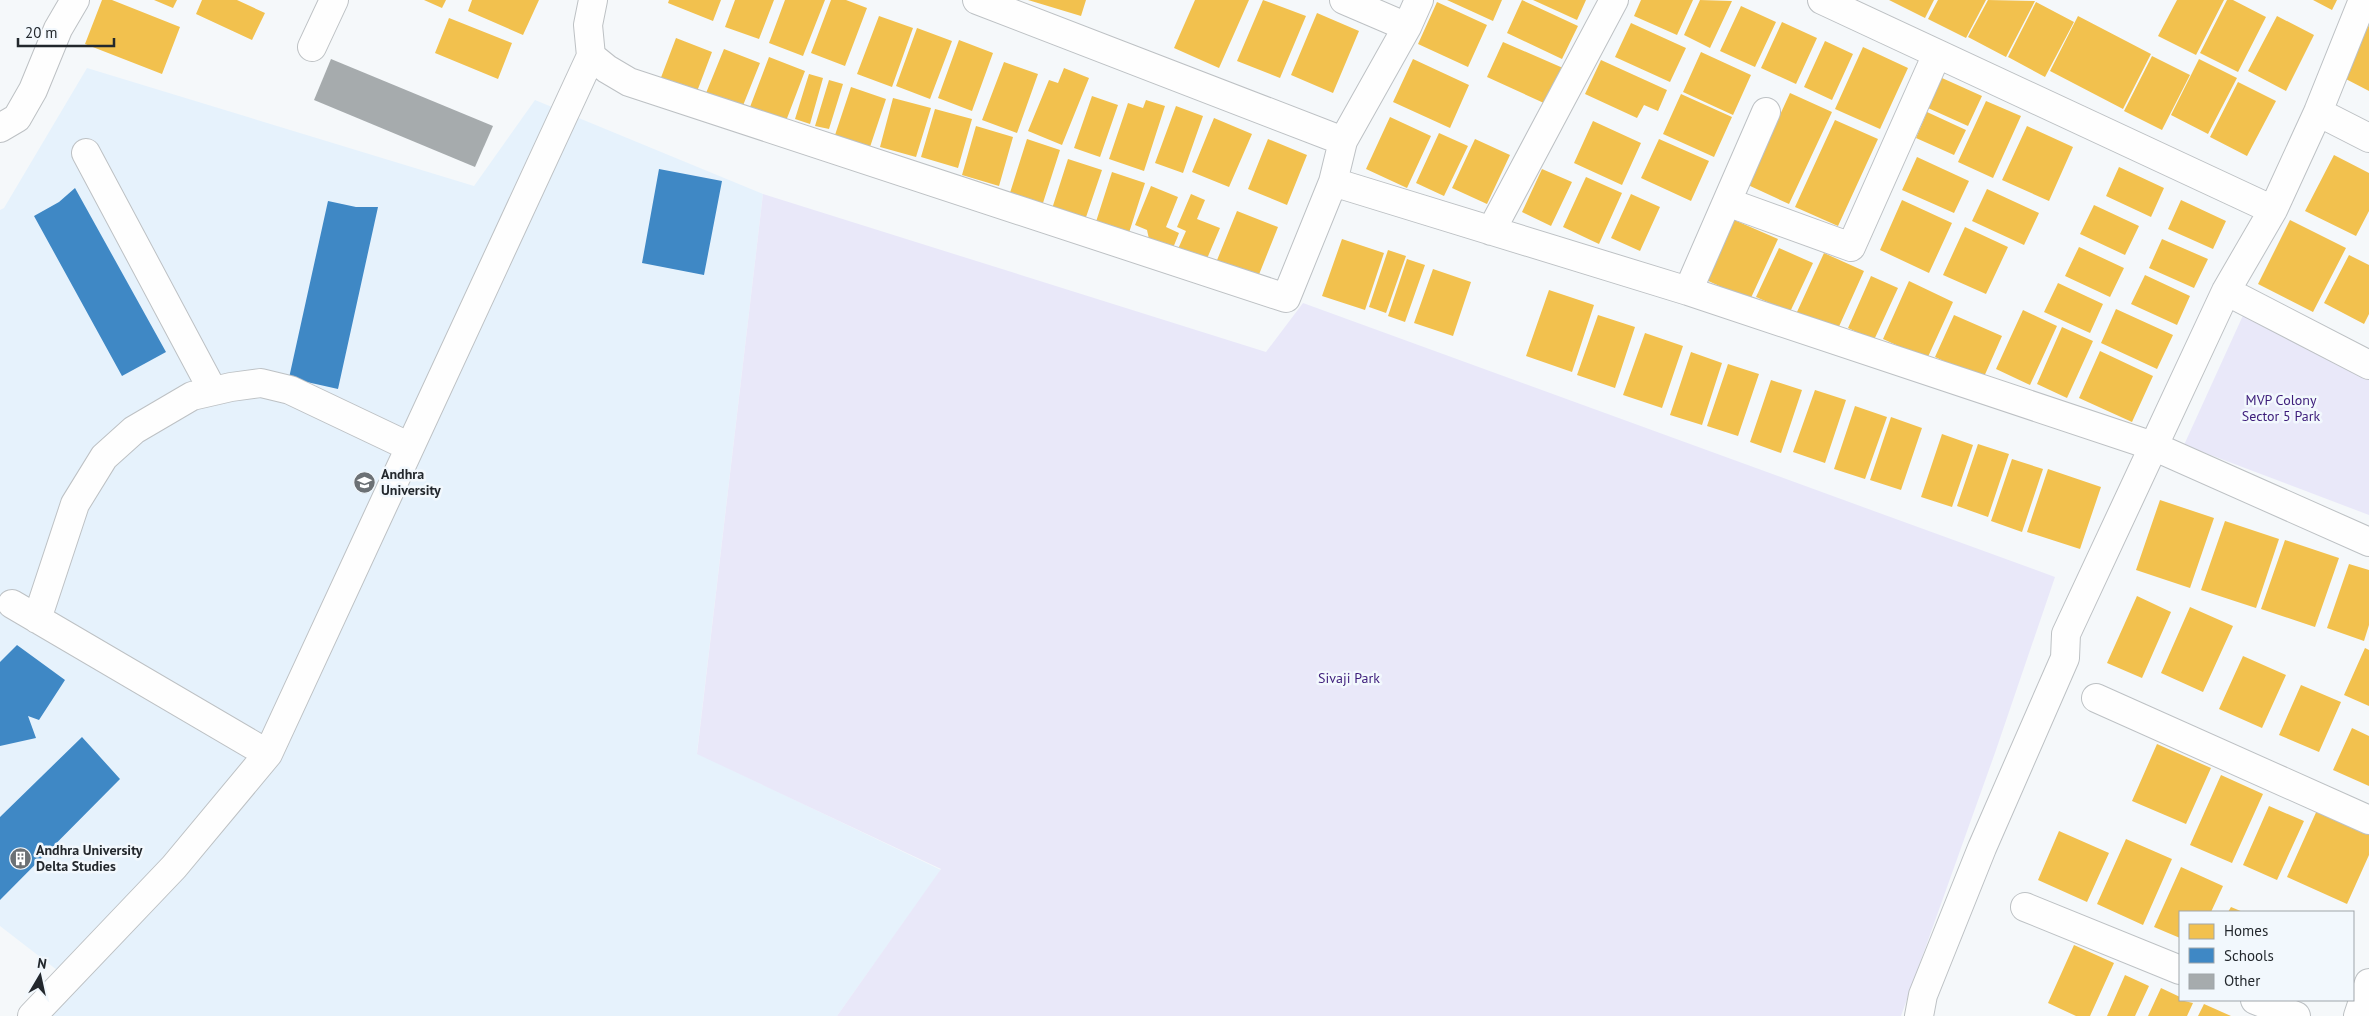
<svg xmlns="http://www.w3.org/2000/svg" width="2369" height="1016" font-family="'PT Sans',sans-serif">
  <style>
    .built { fill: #e6f2fc }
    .green { fill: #e9e8f9 }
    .homes { fill: #f2c14e }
    .schools { fill: #3f88c5 }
    .building { fill: #a6abad }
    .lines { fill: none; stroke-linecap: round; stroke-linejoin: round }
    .minor-casing { stroke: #bdc1c4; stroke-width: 30 }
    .minor { stroke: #fefefe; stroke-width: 28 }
    .labels { text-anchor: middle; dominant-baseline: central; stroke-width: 5; stroke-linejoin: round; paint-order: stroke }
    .park-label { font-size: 14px; fill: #3c1c7a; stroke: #f2f8fd }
    .poi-label { font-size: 14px; font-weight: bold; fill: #23282d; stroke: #f2f8fd; text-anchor: start }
  </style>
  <rect width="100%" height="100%" fill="#f5f8fa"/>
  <path class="built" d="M 87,68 L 474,186 L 535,100 L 763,194 L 697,753 L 941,870 L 837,1016 L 30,1016 L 70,980 L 0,926 L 0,210 L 4,208 Z"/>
  <path class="green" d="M 763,194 L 1266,352 L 1303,303 L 2055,577 L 1996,750 L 1901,1016 L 837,1016 L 941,869 L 697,754 Z
    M 2245,311 L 2369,377 L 2369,515 L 2184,445 Z"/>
  <path class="homes" d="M 102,0 L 112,0 L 180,27 L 162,74 L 85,44 Z
    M 154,0 L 177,0 L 173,8 Z
    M 202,0 L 237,0 L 265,13 L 252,40 L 196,14 Z
    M 424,0 L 446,0 L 442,8 Z
    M 472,0 L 539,0 L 523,35 L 468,11 Z
    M 669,0 L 721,0 L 713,21 L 668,3 Z
    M 735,0 L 774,0 L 759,39 L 725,27 Z
    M 785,0 L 825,0 L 803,56 L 769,43 Z
    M 831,0 L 846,0 L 867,8 L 845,66 L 811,53 Z
    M 1028,0 L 1086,0 L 1081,16 Z
    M 1195,0 L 1249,0 L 1219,68 L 1174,48 Z
    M 1263,0 L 1306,16 L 1280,78 L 1237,61 Z
    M 1447,0 L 1502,0 L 1493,21 Z
    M 1522,0 L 1578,26 L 1562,59 L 1507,33 Z
    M 1533,0 L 1586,0 L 1577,20 Z
    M 1641,0 L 1693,0 L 1677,35 L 1634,16 Z
    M 1700,0 L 1732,1 L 1710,48 L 1684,35 Z
    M 1889,0 L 1934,0 L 1925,18 Z
    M 1938,0 L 1986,0 L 1966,38 L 1928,19 Z
    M 1988,0 L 2035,1 L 2006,57 L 1968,37 Z
    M 2177,0 L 2224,0 L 2196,55 L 2158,36 Z
    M 2227,0 L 2233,0 L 2266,17 L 2238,72 L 2200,53 Z
    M 2313,0 L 2337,0 L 2332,10 Z
    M 1437,2 L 1487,25 L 1468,67 L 1418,44 Z
    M 2036,2 L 2074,22 L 2045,77 L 2008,57 Z
    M 1741,6 L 1776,22 L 1755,67 L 1720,51 Z
    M 1317,13 L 1359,31 L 1333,93 L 1291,75 Z
    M 879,16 L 913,28 L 892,87 L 857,74 Z
    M 2078,16 L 2151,54 L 2123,109 L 2050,71 Z
    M 2277,16 L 2314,35 L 2286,91 L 2248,71 Z
    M 449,18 L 512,43 L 498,79 L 435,53 Z
    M 1782,22 L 1817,38 L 1796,84 L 1761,68 Z
    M 1631,23 L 1686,48 L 1670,82 L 1615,57 Z
    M 2369,25 L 2369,91 L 2342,77 Z
    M 917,28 L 952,41 L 930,99 L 896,86 Z
    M 676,38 L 712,52 L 693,102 L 657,88 Z
    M 959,40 L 993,53 L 972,111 L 938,98 Z
    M 1825,41 L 1853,54 L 1832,100 L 1804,87 Z
    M 1503,42 L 1563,68 L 1546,104 L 1487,77 Z
    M 1863,47 L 1908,68 L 1880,129 L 1835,109 Z
    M 724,49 L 760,63 L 740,113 L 704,98 Z
    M 1701,52 L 1751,75 L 1733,115 L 1683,92 Z
    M 2152,56 L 2190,75 L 2162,130 L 2124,111 Z
    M 769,57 L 805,71 L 786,121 L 750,107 Z
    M 1413,59 L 1469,85 L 1450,128 L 1393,102 Z
    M 2199,59 L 2237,78 L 2208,134 L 2171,115 Z
    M 1601,60 L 1667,90 L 1658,111 L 1644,105 L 1637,118 L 1585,94 Z
    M 1004,62 L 1038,74 L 1017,133 L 982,120 Z
    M 1064,68 L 1089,78 L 1062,145 L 1028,131 L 1049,80 L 1058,83 Z
    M 809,74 L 823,78 L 810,124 L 795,119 Z
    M 1942,78 L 1982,96 L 1968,126 L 1928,108 Z
    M 829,80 L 843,84 L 829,129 L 815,126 Z
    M 2238,82 L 2276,101 L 2247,156 L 2210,137 Z
    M 851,87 L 886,99 L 869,150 L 834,138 Z
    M 1790,93 L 1832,112 L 1789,204 L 1748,185 Z
    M 1681,94 L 1732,117 L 1714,157 L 1663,134 Z
    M 1092,96 L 1118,105 L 1100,157 L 1074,148 Z
    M 893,98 L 931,108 L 916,157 L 880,147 Z
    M 1146,100 L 1165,106 L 1144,171 L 1109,159 L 1128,103 L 1143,108 Z
    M 1986,101 L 2021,116 L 1993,178 L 1958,162 Z
    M 1176,106 L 1203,116 L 1183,173 L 1155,163 Z
    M 935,109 L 972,119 L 958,168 L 921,157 Z
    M 1927,112 L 1966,130 L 1954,155 L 1916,138 Z
    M 1390,117 L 1431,136 L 1407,188 L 1366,169 Z
    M 1214,118 L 1252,134 L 1229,187 L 1192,172 Z
    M 1835,120 L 1878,139 L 1838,226 L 1795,207 Z
    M 1593,121 L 1641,143 L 1622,185 L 1574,163 Z
    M 976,126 L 1013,137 L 999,186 L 962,175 Z
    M 2027,126 L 2073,147 L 2049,201 L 2002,180 Z
    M 1439,133 L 1468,146 L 1444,196 L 1416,183 Z
    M 1027,139 L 1060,150 L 1042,206 L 1009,196 Z
    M 1268,139 L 1307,155 L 1287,205 L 1248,189 Z
    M 1475,139 L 1510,155 L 1487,204 L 1452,188 Z
    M 1659,139 L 1709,161 L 1691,201 L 1641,178 Z
    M 2334,155 L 2369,173 L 2369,211 L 2356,236 L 2305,211 Z
    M 1917,157 L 1969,181 L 1954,213 L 1902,190 Z
    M 1068,159 L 1102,170 L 1083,226 L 1050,215 Z
    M 2119,167 L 2164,188 L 2151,217 L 2106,196 Z
    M 1542,169 L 1572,182 L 1551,226 L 1522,212 Z
    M 1112,172 L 1145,183 L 1127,239 L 1094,228 Z
    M 1586,177 L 1622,193 L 1599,244 L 1563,227 Z
    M 1151,186 L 1178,197 L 1166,227 L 1179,233 L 1173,248 L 1149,239 L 1147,230 L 1135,225 Z
    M 1987,189 L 2039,213 L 2024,245 L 1972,221 Z
    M 1191,194 L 1205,200 L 1197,219 L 1220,228 L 1206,261 L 1178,249 L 1186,231 L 1177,227 Z
    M 1631,194 L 1660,207 L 1640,251 L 1611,238 Z
    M 1902,200 L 1952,223 L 1929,273 L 1880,250 Z
    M 2181,200 L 2226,221 L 2213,249 L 2168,229 Z
    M 2094,205 L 2139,226 L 2125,255 L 2080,234 Z
    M 1237,211 L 1278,227 L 1254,287 L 1213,270 Z
    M 1732,219 L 1778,239 L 1750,300 L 1704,279 Z
    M 2290,220 L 2346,248 L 2313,312 L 2258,284 Z
    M 1965,227 L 2008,247 L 1986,294 L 1943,275 Z
    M 1342,239 L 1384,253 L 1365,310 L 1322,296 Z
    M 2162,239 L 2208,259 L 2194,288 L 2149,268 Z
    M 2079,247 L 2124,268 L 2110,297 L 2065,276 Z
    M 1779,248 L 1813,263 L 1790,312 L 1756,297 Z
    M 1388,250 L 1406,256 L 1386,313 L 1369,307 Z
    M 1824,253 L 1864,271 L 1837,331 L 1797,312 Z
    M 2349,255 L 2369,265 L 2369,314 L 2364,324 L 2324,303 Z
    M 1407,259 L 1425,265 L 1405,322 L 1388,316 Z
    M 1433,269 L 1471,282 L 1453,336 L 1414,323 Z
    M 2145,275 L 2190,296 L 2177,325 L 2131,304 Z
    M 1871,276 L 1898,288 L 1874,340 L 1848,328 Z
    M 1909,281 L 1953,302 L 1927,359 L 1883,339 Z
    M 2058,283 L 2103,304 L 2090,333 L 2044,312 Z
    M 1549,290 L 1594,305 L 1572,372 L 1526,356 Z
    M 2116,309 L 2173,335 L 2157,369 L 2101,343 Z
    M 2023,310 L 2057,326 L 2030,385 L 1996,369 Z
    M 1598,315 L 1635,327 L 1615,388 L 1577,375 Z
    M 1954,315 L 2002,336 L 1983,379 L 1935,357 Z
    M 2062,327 L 2093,341 L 2067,398 L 2037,384 Z
    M 1645,333 L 1683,346 L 1662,408 L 1623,395 Z
    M 2100,351 L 2153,376 L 2132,422 L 2079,398 Z
    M 1691,352 L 1722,363 L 1702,425 L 1670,415 Z
    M 1728,364 L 1759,374 L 1738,436 L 1707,426 Z
    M 1771,380 L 1802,390 L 1781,453 L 1750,442 Z
    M 1815,390 L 1846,400 L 1825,463 L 1793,452 Z
    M 1855,406 L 1887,417 L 1865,479 L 1834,469 Z
    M 1891,417 L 1922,428 L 1901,490 L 1870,480 Z
    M 1942,434 L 1973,445 L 1952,507 L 1921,497 Z
    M 1978,444 L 2009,454 L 1988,517 L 1957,506 Z
    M 2012,459 L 2043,469 L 2022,532 L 1991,521 Z
    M 2048,469 L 2101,487 L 2080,549 L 2027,532 Z
    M 2160,500 L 2214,518 L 2190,588 L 2136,570 Z
    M 2225,521 L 2279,539 L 2256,608 L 2201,590 Z
    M 2285,540 L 2339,558 L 2315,627 L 2261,609 Z
    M 2349,564 L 2369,570 L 2369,625 L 2364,641 L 2327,628 Z
    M 2137,596 L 2171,612 L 2142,678 L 2107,663 Z
    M 2190,607 L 2233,626 L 2203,692 L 2161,673 Z
    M 2365,648 L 2369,650 L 2369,706 L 2344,695 Z
    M 2243,656 L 2286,675 L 2262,728 L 2219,709 Z
    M 2301,685 L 2341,702 L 2319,752 L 2279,735 Z
    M 2352,728 L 2369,736 L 2369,786 L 2333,770 Z
    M 2157,744 L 2211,768 L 2186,824 L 2132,801 Z
    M 2221,775 L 2263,794 L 2232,863 L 2190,845 Z
    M 2269,806 L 2304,821 L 2277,880 L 2243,865 Z
    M 2318,808 L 2369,830 L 2369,855 L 2347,904 L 2287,877 Z
    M 2059,831 L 2109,853 L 2087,902 L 2038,880 Z
    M 2126,839 L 2172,859 L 2143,925 L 2097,904 Z
    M 2181,867 L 2223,886 L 2211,912 L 2180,912 L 2180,938 L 2154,927 Z
    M 2231,907 L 2243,912 L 2228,912 Z
    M 2074,945 L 2114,963 L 2090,1016 L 2076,1016 L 2048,1003 Z
    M 2125,975 L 2149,986 L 2135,1016 L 2107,1016 Z
    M 2161,988 L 2180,997 L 2180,1000 L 2193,1003 L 2187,1016 L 2148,1016 Z
    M 2204,1004 L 2231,1016 L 2198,1016 Z"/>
  <path class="schools" d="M 659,169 L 722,181 L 704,275 L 642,263 Z
    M 75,188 L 166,352 L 122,376 L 34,216 L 59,202 Z
    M 328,201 L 356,207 L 378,207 L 338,389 L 289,378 Z
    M 17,645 L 65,680 L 39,720 L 28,716 L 36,738 L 0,746 L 0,662 Z
    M 82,737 L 120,779 L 0,900 L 0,817 Z"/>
  <path class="building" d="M 331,59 L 493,126 L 475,167 L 314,100 Z"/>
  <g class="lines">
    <defs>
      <path id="minor" d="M 977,0 L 1343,141 L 1333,182 L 1688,291 L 2153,446 L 2369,542
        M 1344,0 L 1407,27
        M 1822,0 L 2273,210 L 2318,112 L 2363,0
        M 312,47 L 334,0
        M 591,56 L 607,69 L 629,82 L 1286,298 L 1333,182
        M 2318,112 L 2369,138
        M 0,128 L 17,118 L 33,90 L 58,29 L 75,0
        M 1343,141 L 1407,27 L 1419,0
        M 86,153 L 213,391
        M 1727,202 L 1851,247 L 1937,54
        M 1491,231 L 1614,0
        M 1688,291 L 1766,112
        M 2226,291 L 2369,365
        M 12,604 L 268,754
        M 37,619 L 75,504 L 104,457 L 134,430 L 192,396 L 231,387 L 261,383 L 290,390 L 410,447
        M 2096,698 L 2369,820
        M 2025,907 L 2180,970
        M 2255,1000 L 2296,1016
        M 32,1016 L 174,867 L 268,754 L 591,56 L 588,25 L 593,0
        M 1919,1016 L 1923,995 L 1982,848 L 2065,658 L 2066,634 L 2226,291 L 2273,210
        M 2358,1016 L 2369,983"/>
    </defs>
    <use href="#minor" class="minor-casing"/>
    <use href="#minor" class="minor"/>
  </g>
  <defs>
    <symbol id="university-disc" viewBox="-11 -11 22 22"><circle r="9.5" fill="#6c7175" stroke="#f2f8fd"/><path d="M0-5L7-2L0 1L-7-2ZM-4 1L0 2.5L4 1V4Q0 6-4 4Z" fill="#fff"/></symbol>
    <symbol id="building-disc" viewBox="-11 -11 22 22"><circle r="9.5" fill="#6c7175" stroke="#f2f8fd"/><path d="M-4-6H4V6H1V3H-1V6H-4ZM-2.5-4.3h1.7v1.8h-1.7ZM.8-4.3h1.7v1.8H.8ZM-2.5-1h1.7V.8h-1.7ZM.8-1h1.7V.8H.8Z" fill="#fff"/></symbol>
  </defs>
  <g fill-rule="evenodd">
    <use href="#university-disc" x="352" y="470" width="25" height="25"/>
    <use href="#building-disc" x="8" y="846" width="25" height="25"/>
  </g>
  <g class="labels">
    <g class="park-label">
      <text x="2281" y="400">MVP Colony<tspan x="2281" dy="16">Sector 5 Park</tspan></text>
      <text x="1349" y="678">Sivaji Park</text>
    </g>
    <g class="poi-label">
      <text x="381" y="474">Andhra<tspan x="381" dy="16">University</tspan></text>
      <text x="36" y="850">Andhra University<tspan x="36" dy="16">Delta Studies</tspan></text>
    </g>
  </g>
  <rect x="2179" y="911" width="175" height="90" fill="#f2f8fd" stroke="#9fa5aa"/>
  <rect x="2189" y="924" width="25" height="15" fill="#f2c14e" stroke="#9fa5aa"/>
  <text x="2224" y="936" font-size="15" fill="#23282d">Homes</text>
  <rect x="2189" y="948" width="25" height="15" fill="#3f88c5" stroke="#9fa5aa"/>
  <text x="2224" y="961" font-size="15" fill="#23282d">Schools</text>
  <rect x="2189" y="974" width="25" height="15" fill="#a6abad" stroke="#9fa5aa"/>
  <text x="2224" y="986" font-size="15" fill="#23282d">Other</text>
  <g transform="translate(40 976) rotate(9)" stroke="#f2f8fd" stroke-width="4" paint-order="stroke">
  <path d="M0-4L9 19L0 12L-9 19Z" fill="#23282d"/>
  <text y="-8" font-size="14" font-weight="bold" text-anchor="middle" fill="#23282d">N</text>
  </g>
  <path d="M18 38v8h96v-8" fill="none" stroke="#23282d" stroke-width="2.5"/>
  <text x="25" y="38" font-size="15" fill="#23282d" stroke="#f2f8fd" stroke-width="4" paint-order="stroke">20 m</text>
</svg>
